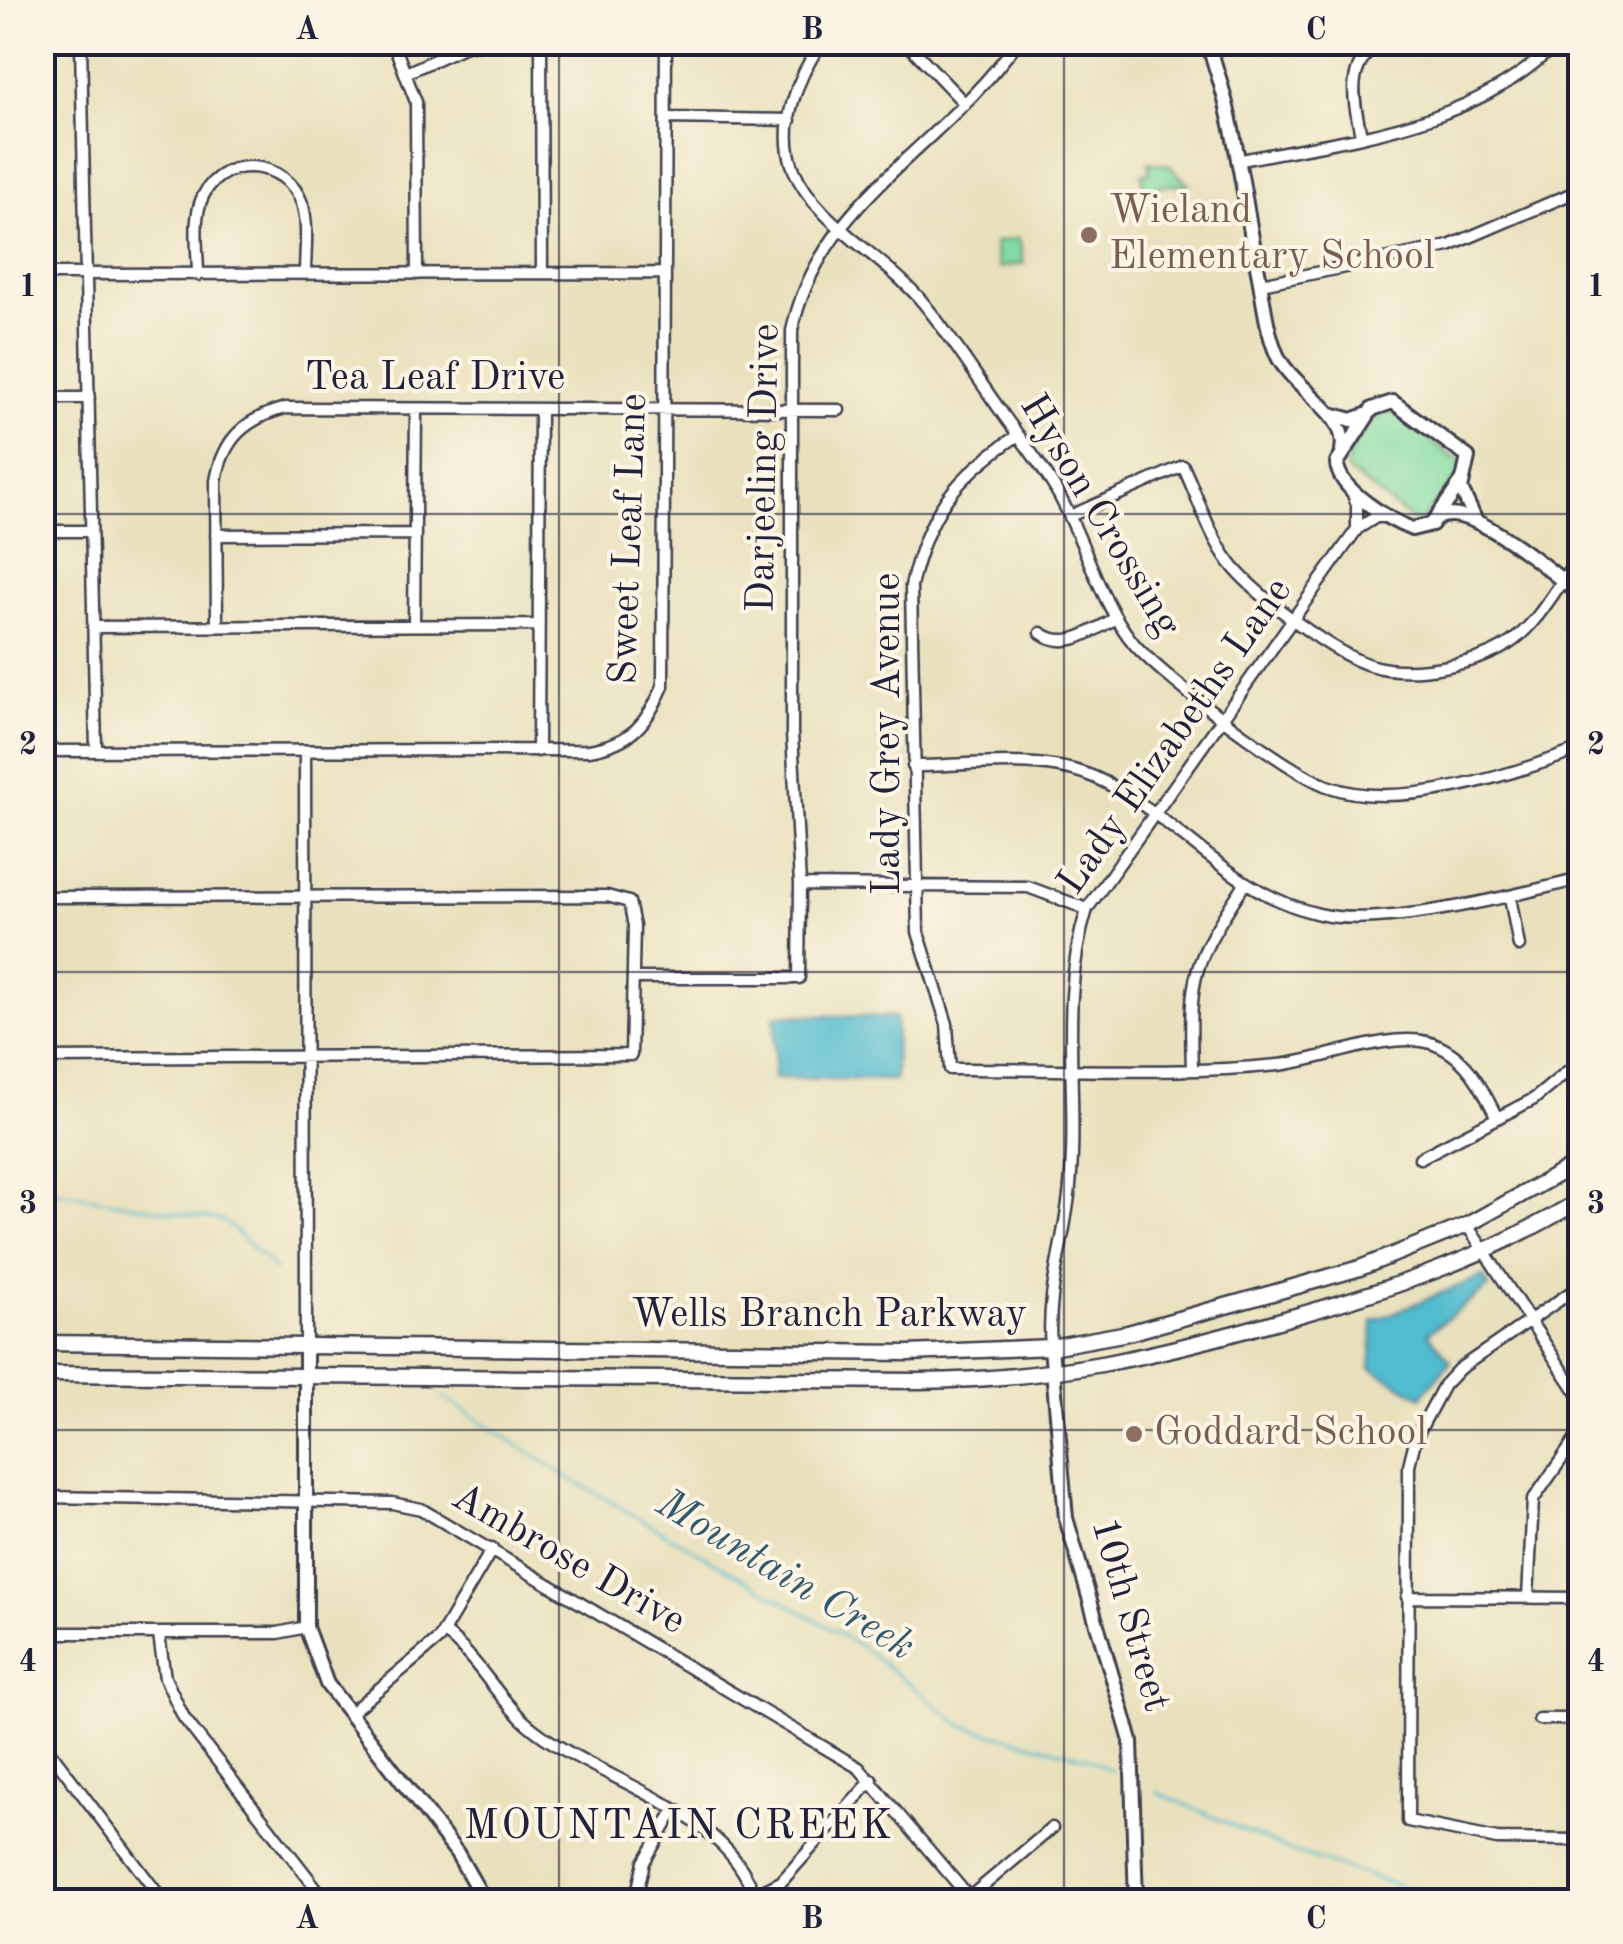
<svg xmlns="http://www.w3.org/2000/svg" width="1623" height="1944" font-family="'Old Standard TT',serif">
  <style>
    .green { fill: #83dca1; stroke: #527f6e; stroke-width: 2.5 }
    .water { fill: #51bbcf; stroke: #3a6e85; stroke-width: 2.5 }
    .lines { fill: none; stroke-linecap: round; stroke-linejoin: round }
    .stream { stroke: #51bbcf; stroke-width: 2.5 }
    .minor-casing { stroke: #403f4e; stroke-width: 15 }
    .tertiary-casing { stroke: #403f4e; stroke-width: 18 }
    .secondary-casing { stroke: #403f4e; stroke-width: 19 }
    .minor { stroke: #fff; stroke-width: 10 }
    .tertiary { stroke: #fff; stroke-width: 12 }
    .secondary { stroke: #fff; stroke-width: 14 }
    .grid { fill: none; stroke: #22223b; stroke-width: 2.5; stroke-opacity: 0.55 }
    .education-dot { fill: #8d6e63; stroke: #fcf5e5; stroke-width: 4 }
    .labels { text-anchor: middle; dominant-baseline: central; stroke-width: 8; stroke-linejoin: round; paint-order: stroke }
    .education-label { font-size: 40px; fill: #785e54; stroke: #fcf5e5; text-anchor: start }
    .street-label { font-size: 40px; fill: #22223b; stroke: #fcf5e5 }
    .water-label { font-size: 42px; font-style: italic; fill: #32586f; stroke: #fcf5e5 }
    .neighbourhood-label { font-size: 42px; letter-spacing: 2.5px; fill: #22223b; stroke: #fcf5e5 }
    .neatline { fill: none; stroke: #22223b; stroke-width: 4 }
    .grid-label { font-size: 32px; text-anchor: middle; font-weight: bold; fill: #22223b }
  </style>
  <rect width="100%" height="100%" fill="#fcf5e5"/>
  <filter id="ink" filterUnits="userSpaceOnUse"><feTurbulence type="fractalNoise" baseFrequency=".01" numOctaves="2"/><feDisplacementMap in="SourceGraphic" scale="20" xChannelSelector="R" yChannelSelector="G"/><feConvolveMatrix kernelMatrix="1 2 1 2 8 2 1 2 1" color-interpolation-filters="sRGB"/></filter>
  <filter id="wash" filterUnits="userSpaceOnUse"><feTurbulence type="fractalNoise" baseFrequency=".0048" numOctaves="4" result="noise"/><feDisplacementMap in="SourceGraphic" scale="40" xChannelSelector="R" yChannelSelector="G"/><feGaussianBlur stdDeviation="2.25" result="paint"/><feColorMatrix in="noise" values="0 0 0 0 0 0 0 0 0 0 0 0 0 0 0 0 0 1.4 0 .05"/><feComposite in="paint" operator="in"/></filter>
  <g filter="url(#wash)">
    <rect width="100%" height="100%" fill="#e9e1bd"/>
    <path class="green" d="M 1149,162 L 1169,165 L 1188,184 L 1158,186 L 1158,190 L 1145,193 L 1142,174 L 1150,172 Z
      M 1019,238 L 1024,263 L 999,268 L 994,243 Z
      M 1390,411 L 1462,463 L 1458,476 L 1421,522 L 1414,522 L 1347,470 C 1344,452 1372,415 1390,411 Z"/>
    <path class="water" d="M 775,1015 L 896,1017 L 895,1080 L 774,1078 Z
      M 1483,1276 L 1489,1287 L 1428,1333 L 1451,1361 L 1421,1397 L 1371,1368 L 1373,1321 Z"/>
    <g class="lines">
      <path class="stream" d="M 42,1189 L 224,1221 L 276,1270
        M 443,1397 L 571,1479 L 859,1645 L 963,1726 L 1088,1758 L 1111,1770
        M 1157,1792 L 1290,1851 L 1450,1902"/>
    </g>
  </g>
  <g filter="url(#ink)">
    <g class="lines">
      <defs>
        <path id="minor" d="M 393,42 L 416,102 L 417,274
          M 822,42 C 797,77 777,128 794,170 C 815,223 889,259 925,305 C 952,338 975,375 1000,410 C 1018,436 1040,462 1056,490 C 1085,539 1098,601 1135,645 C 1165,679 1289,773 1330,787 C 1400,812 1514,774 1580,749
          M 906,42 L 965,104
          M 42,43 L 319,42
          M 81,43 L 96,750
          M 541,43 L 542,272
          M 408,72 L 468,45 L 569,42
          M 666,118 L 790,120
          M 1361,135 C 1354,101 1345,70 1376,45
          M 1237,161 C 1350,138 1472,128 1558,42
          M 42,274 L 665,273
          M 198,275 C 198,251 192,219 203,196 C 224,153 287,160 302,203 C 309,224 305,252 305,274
          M 1261,284 L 1449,246 L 1580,190
          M 1580,348 L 1575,351 L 1580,362
          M 42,398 L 89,398
          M 1018,435 C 955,478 928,511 911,586 L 918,932 L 947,1024 L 950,1069 C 1058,1068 1170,1076 1278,1065 C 1321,1061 1387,1032 1427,1042 C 1465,1052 1482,1087 1497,1118
          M 1352,492 L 1357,504 L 1357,529
          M 1070,516 L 1183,466 C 1198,498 1209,535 1230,563 C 1254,594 1336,656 1373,666 C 1412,677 1481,665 1514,640 C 1541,619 1559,583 1580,556
          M 42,531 L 91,531
          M 216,535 L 415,534
          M 414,625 L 416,409
          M 217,626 L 216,481 C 223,439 245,419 285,408 L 839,410
          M 93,627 L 538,625
          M 1041,633 C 1066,651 1092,631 1116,618
          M 42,751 L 589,750 C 631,743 647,724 663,686 L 666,42
          M 538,751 L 540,409
          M 305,753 L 306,1345
          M 913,766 C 970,766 1041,754 1094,777 C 1177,814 1225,892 1319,914 C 1380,929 1517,895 1580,879
          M 800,885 L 1028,887 L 1087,909
          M 42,897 L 607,896 L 629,902 L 634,926 L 631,1055 L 42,1058
          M 1510,897 L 1519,946
          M 633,978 L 799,978 L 800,885 L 792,733 L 792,331 C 819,200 945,146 1017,42
          M 1192,1069 C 1189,974 1192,964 1244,885
          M 1420,1158 L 1534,1099 L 1580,1061
          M 1467,1225 L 1580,1397
          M 1580,1286 L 1459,1369 L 1444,1385 L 1416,1437 L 1409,1465 L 1408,1821 L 1497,1839 L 1580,1840
          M 1051,1347 C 1046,1290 1065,1242 1070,1186 C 1079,1092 1058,1002 1087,909 L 1357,529 L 1376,517 L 1388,517
          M 42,1497 L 392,1503 L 421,1509 L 859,1768 L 973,1902
          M 1407,1597 L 1580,1598
          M 1528,1597 L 1533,1500 L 1580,1433
          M 444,1632 C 477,1657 495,1695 526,1723 C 592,1781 733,1808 756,1902
          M 42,1633 L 278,1633 L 306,1627
          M 159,1635 L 165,1678 L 184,1718 L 327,1902
          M 349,1714 L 439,1639 L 492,1549
          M 1539,1719 L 1580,1719
          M 42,1741 L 164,1902
          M 755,1895 L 781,1882 L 872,1780
          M 965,1901 L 1052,1828
          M 635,1902 L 644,1862 L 674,1811"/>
        <path id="tertiary" d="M 1207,42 C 1234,113 1243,192 1257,266 C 1263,295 1265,327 1277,355 C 1292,388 1350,414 1342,450
          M 1331,414 L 1352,420 L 1366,415
          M 1463,480 L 1432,524 L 1412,529 C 1389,520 1338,490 1337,463 L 1372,409 L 1393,402 L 1468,457 L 1461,489 L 1474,517
          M 1436,519 C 1468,497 1551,573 1580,594
          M 306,1345 L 306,1627 L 327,1684 L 457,1853 L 485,1902
          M 1051,1347 L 1066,1518 L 1131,1741 L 1136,1902"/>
        <path id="secondary" d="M 42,1343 L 908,1353 L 1051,1347 L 1128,1333 L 1276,1292 L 1360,1268 L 1467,1225 L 1580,1162
          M 42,1374 L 919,1381 C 1053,1380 1157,1356 1285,1319 C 1389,1290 1488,1257 1580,1200"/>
      </defs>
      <use href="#minor" class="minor-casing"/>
      <use href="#tertiary" class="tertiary-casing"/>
      <use href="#secondary" class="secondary-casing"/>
      <use href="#minor" class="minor"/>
      <use href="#tertiary" class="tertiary"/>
      <use href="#secondary" class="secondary"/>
    </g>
  </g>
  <path class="grid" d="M 559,42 L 559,1902M 1064,42 L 1064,1902M 42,514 L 1580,514M 42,972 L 1580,972M 42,1430 L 1580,1430"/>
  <g class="education-dot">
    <circle cx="1089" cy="235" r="10"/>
    <circle cx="1134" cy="1434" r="10"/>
  </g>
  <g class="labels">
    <g class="education-label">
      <text x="1109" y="212">Wieland<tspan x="1109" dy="46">Elementary School</tspan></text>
      <text x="1154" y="1434">Goddard School</text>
    </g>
    <g class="street-label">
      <text x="435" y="379">Tea Leaf Drive</text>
      <text transform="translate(765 468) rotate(-89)">Darjeeling Drive</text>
      <text transform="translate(1099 516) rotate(59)">Hyson Crossing</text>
      <text transform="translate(630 539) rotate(-88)">Sweet Leaf Lane</text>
      <text transform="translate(889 734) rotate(-90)">Lady Grey Avenue</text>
      <text transform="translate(1176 737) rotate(-55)">Lady Elizabeths Lane</text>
      <text x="829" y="1316">Wells Branch Parkway</text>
      <text transform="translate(568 1560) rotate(30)">Ambrose Drive</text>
      <text transform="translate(1129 1615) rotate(74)">10th Street</text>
    </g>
    <g class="water-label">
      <text transform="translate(785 1576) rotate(31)">Mountain Creek</text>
    </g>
    <g class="neighbourhood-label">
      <text x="679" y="1827">MOUNTAIN CREEK</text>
    </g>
  </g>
  <rect width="1623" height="1944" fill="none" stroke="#fcf5e5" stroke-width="110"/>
  <rect x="55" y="55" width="1513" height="1834" class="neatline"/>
  <g class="grid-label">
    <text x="307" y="39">A</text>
    <text x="812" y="39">B</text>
    <text x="1316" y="39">C</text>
    <text x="28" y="296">1</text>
    <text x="1596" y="296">1</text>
    <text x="28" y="754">2</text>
    <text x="1596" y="754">2</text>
    <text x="28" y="1213">3</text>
    <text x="1596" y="1213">3</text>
    <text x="28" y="1671">4</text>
    <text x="1596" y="1671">4</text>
    <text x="307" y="1928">A</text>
    <text x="812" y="1928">B</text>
    <text x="1316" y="1928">C</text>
  </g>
</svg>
